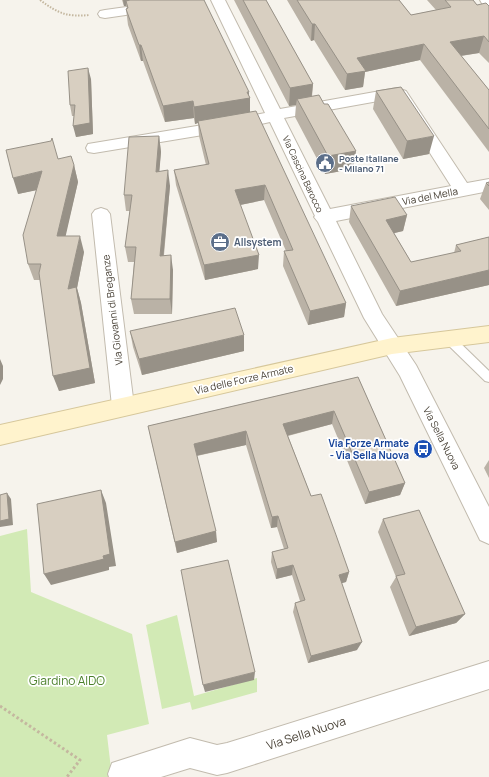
<svg xmlns="http://www.w3.org/2000/svg" width="489" height="777" font-family="Manrope,sans-serif">
  <style>
    .green { fill: #d2eab5 }
    .lines { fill: none; stroke-linecap: round; stroke-linejoin: round }
    .lane-casing { stroke: #c2bbae; stroke-width: 2 }
    .street-casing { stroke: #c2bbae; stroke-width: 2 }
    .secondary-casing { stroke: #d6c79b; stroke-width: 2 }
    .path-far1 { stroke: #c4b79f; stroke-width: 2; stroke-dasharray: 1.5 1.5; stroke-linecap: butt }
    .path { stroke: #c4b79f; stroke-width: 3; stroke-dasharray: 2.5 2.5; stroke-linecap: butt }
    .lane { fill: #fff; fill-rule: evenodd }
    .street { fill: #fff; fill-rule: evenodd }
    .secondary { fill: #fff3cd; fill-rule: evenodd }
    .wall { fill: #bab2a6 }
    .shaded-wall { fill: #979187 }
    .building { fill: #d8cfc1; stroke: #979187 }
    .labels { text-anchor: middle; dominant-baseline: central; stroke-width: 3.5; stroke-linejoin: round; paint-order: stroke }
    .far-service-label { font-size: 9px; font-weight: bold; fill: #4e5e75; stroke: #fff; text-anchor: start }
    .far-street-label { font-size: 9px; fill: #4b4439; stroke: #fff }
    .street-label { font-size: 10px; fill: #4b4439; stroke: #fff }
    .service-label { font-size: 10px; font-weight: bold; fill: #4e5e75; stroke: #fff; text-anchor: start }
    .transit-label { font-size: 10px; font-weight: bold; fill: #164399; stroke: #fff; text-anchor: end }
    .near-park-label { font-size: 12px; fill: #4a7f2a; stroke: #fff }
    .near-street-label { font-size: 12px; fill: #4b4439; stroke: #fff }
  </style>
  <rect width="100%" height="100%" fill="#f6f3ec"/>
  <path class="green" d="M 27,529 L 31,592 L 132,634 L 149,724 L 107,735 L 112,777 L 0,777 L 0,536 Z
    M 177,615 L 194,696 L 257,678 L 257,692 L 192,710 L 190,702 L 162,709 L 146,625 Z"/>
  <g class="lines">
    <defs>
      <path id="lane" d="M 448,334 L 452,335 L 489,371 L 489,382 L 485,381 L 444,341 L 443,338 L 444,335 Z"/>
      <path id="street" d="M 211,0 L 225,0 L 280,109 L 397,88 L 406,91 L 467,183 L 489,179 L 489,191 L 336,221 L 382,314 L 416,365 L 489,507 L 489,544 L 480,540 L 400,376 L 364,318 L 318,222 L 314,217 L 315,216 L 270,122 L 261,124 L 255,123 L 253,119 L 255,115 L 265,113 ZM 395,98 L 451,186 L 330,209 L 284,118 Z
        M 480,0 L 489,0 L 489,8 L 484,7 Z
        M 155,3 L 160,4 L 162,7 L 160,10 L 105,18 L 100,17 L 98,14 L 100,11 L 105,10 Z
        M 227,121 L 233,122 L 235,126 L 233,130 L 94,153 L 88,152 L 86,148 L 88,144 L 94,143 Z
        M 101,208 L 107,210 L 110,214 L 134,406 L 131,413 L 123,415 L 115,413 L 112,406 L 92,214 L 95,210 Z
        M 489,661 L 489,689 L 227,773 L 217,775 L 190,768 L 161,777 L 109,777 L 108,774 L 112,763 L 190,738 L 217,745 L 227,743 Z"/>
      <path id="secondary" d="M 489,326 L 489,342 L 392,354 L 0,445 L 0,425 L 392,338 Z"/>
    </defs>
    <use href="#lane" class="lane-casing"/>
    <use href="#street" class="street-casing"/>
    <use href="#secondary" class="secondary-casing"/>
    <path class="path-far1" d="M 40,0 C 59,14 67,17 90,15"/>
    <path class="path" d="M 0,706 L 80,760 L 67,777"/>
    <use href="#lane" class="lane"/>
    <use href="#street" class="street"/>
    <use href="#secondary" class="secondary"/>
  </g>
  <path class="wall" d="M 122,0 L 204,0 L 250,98 L 250,112 L 346,303 L 344,317 L 308,325 L 283,266 L 284,251 L 286,251 L 264,200 L 240,205 L 258,269 L 205,280 L 176,185 L 174,170 L 206,165 L 199,136 L 198,123 L 195,124 L 194,118 L 165,122 L 143,61 L 141,61 L 128,25 L 126,9 L 127,8 L 126,6 L 124,6 Z
    M 234,0 L 266,0 L 313,84 L 312,97 L 324,104 L 356,151 L 353,169 L 325,174 L 295,117 L 296,105 L 289,106 Z
    M 287,0 L 399,0 L 411,15 L 436,10 L 427,0 L 473,0 L 477,5 L 489,6 L 489,63 L 479,53 L 461,56 L 489,90 L 489,152 L 420,60 L 365,72 L 363,87 L 345,90 L 314,40 L 311,41 Z
    M 91,79 L 93,134 L 76,137 L 74,116 L 72,116 L 70,105 Z
    M 376,91 L 429,154 L 403,159 L 373,109 Z
    M 159,136 L 161,152 L 159,171 L 170,186 L 164,255 L 173,270 L 172,314 L 134,314 L 131,299 L 134,262 L 128,262 L 125,247 L 130,211 L 126,211 L 124,195 Z
    M 58,159 L 74,165 L 78,182 L 65,236 L 84,252 L 77,288 L 81,303 L 95,383 L 59,391 L 40,280 L 34,280 L 28,264 L 36,190 L 18,194 Z
    M 489,182 L 489,210 L 480,199 L 486,183 Z
    M 351,206 L 407,215 L 403,231 L 394,233 L 411,262 L 454,253 L 456,245 L 489,237 L 489,285 L 396,306 L 349,222 Z
    M 130,331 L 244,351 L 142,375 L 133,347 Z
    M 358,377 L 405,483 L 400,495 L 365,504 L 332,424 L 288,436 L 311,496 L 349,572 L 346,582 L 341,583 L 357,650 L 308,663 L 293,612 L 295,603 L 300,601 L 292,575 L 276,579 L 271,562 L 272,552 L 284,549 L 277,527 L 271,528 L 246,445 L 197,456 L 217,542 L 177,553 L 148,426 Z
    M 489,460 L 489,478 L 484,468 Z
    M 383,519 L 465,614 L 456,623 L 409,636 L 390,587 L 396,577 L 378,532 Z"/>
  <path class="shaded-wall" d="M 123,0 L 171,0 L 126,1 L 126,6 L 124,6 Z
    M 312,24 L 315,24 L 314,40 L 311,41 Z
    M 484,36 L 479,53 L 446,58 L 450,42 Z
    M 424,44 L 420,60 L 365,72 L 363,87 L 345,90 L 347,74 L 357,58 Z
    M 139,45 L 141,45 L 143,61 L 141,61 Z
    M 88,68 L 91,79 L 93,134 L 76,137 L 73,126 Z
    M 313,84 L 311,102 L 297,99 L 296,105 L 289,106 L 290,88 Z
    M 249,92 L 249,98 L 250,98 L 250,114 L 198,121 L 198,123 L 195,124 L 194,107 Z
    M 193,101 L 194,118 L 165,122 L 163,106 Z
    M 159,136 L 161,152 L 158,188 L 156,172 Z
    M 434,136 L 429,154 L 403,159 L 407,141 Z
    M 356,151 L 353,169 L 325,174 L 328,156 Z
    M 74,165 L 78,182 L 62,252 L 57,236 Z
    M 168,170 L 170,186 L 162,271 L 160,256 Z
    M 42,171 L 47,188 L 18,194 L 13,178 Z
    M 265,185 L 264,200 L 235,206 L 235,190 Z
    M 407,215 L 403,231 L 382,236 L 386,220 Z
    M 80,236 L 84,252 L 77,288 L 81,303 L 95,383 L 59,391 L 53,376 L 68,289 Z
    M 171,255 L 173,270 L 172,314 L 170,299 Z
    M 259,255 L 258,269 L 205,280 L 204,265 Z
    M 489,270 L 489,285 L 396,306 L 400,291 Z
    M 346,303 L 344,317 L 308,325 L 310,311 Z
    M 244,335 L 244,351 L 142,375 L 139,359 Z
    M 0,359 L 3,366 L 3,379 L 0,385 Z
    M 334,411 L 332,424 L 282,437 L 283,424 Z
    M 246,431 L 246,445 L 195,456 L 194,444 Z
    M 405,483 L 400,495 L 365,504 L 369,492 Z
    M 101,490 L 106,503 L 116,566 L 109,567 L 109,570 L 51,585 L 44,574 Z
    M 7,493 L 11,499 L 13,525 L 0,527 L 0,521 Z
    M 278,516 L 277,527 L 271,528 L 272,517 Z
    M 216,531 L 217,542 L 177,553 L 175,542 Z
    M 293,565 L 292,575 L 276,579 L 277,569 Z
    M 349,572 L 346,582 L 335,585 L 339,575 Z
    M 465,614 L 456,623 L 409,636 L 416,627 Z
    M 362,642 L 357,650 L 308,663 L 311,656 Z
    M 255,672 L 254,680 L 205,692 L 203,685 Z"/>
  <path class="building" d="M 130,0 L 204,0 L 249,92 L 247,92 L 250,98 L 194,107 L 193,101 L 163,106 L 141,45 L 139,45 L 126,9 L 128,8 L 126,1 Z
    M 243,0 L 266,0 L 313,84 L 290,88 Z
    M 297,0 L 399,0 L 411,15 L 451,7 L 445,0 L 473,0 L 477,5 L 486,3 L 489,6 L 489,42 L 484,36 L 450,42 L 489,90 L 489,129 L 424,44 L 357,58 L 366,71 L 347,74 L 315,24 L 312,24 Z
    M 88,68 L 90,123 L 73,126 L 75,105 L 70,105 L 68,71 Z
    M 401,87 L 434,136 L 407,141 L 376,91 Z
    M 319,95 L 324,104 L 328,104 L 356,151 L 328,156 L 297,99 Z
    M 256,111 L 346,303 L 310,311 L 284,251 L 293,250 L 265,185 L 235,190 L 259,255 L 204,265 L 174,170 L 209,164 L 198,121 Z
    M 159,136 L 156,172 L 168,170 L 160,256 L 171,255 L 170,299 L 131,299 L 136,247 L 125,247 L 132,195 L 124,195 L 129,137 Z
    M 52,138 L 58,159 L 71,156 L 74,165 L 57,236 L 80,236 L 68,289 L 76,287 L 90,368 L 53,376 L 39,273 L 41,264 L 28,264 L 23,235 L 42,171 L 13,178 L 6,150 L 51,141 Z
    M 489,182 L 489,186 L 486,183 Z
    M 395,197 L 407,215 L 386,220 L 411,262 L 461,251 L 456,245 L 489,237 L 489,270 L 400,291 L 351,206 Z
    M 235,308 L 244,335 L 139,359 L 130,331 Z
    M 358,377 L 405,483 L 369,492 L 334,411 L 283,424 L 311,496 L 321,494 L 336,535 L 349,572 L 339,575 L 362,642 L 311,656 L 295,603 L 305,600 L 293,565 L 277,569 L 272,552 L 288,548 L 278,516 L 272,517 L 246,431 L 194,444 L 216,531 L 175,542 L 148,426 Z
    M 101,490 L 110,554 L 103,556 L 104,559 L 44,574 L 37,504 Z
    M 7,493 L 9,519 L 0,521 L 0,495 Z
    M 419,510 L 465,614 L 416,627 L 396,576 L 405,574 L 383,519 Z
    M 228,560 L 255,672 L 203,685 L 181,570 Z"/>
  <defs>
    <symbol id="civic-disc" viewBox="-11 -11 22 22"><circle r="9.5" fill="#5c6f8a" stroke="#fff"/><path d="M-.6-6.5H3V-4.5H.6V-3L4-1V1h2V6H-6V1h2V-1L-.6-3ZM-1.2 2.5V6h2.4V2.5Z" fill="#fff"/></symbol>
    <symbol id="office-disc" viewBox="-11 -11 22 22"><circle r="9.5" fill="#5c6f8a" stroke="#fff"/><path d="M-6-3h4V-5.5h4V-3h4V5H-6ZM-1-4.5V-3h2v-1.5ZM-6 0V1H6V0Z" fill="#fff"/></symbol>
    <symbol id="bus-disc" viewBox="-11 -11 22 22"><circle r="9.5" fill="#1a4fb4" stroke="#fff"/><path d="M-5-6H5V4H4V6H2V4H-2V6H-4V4H-5ZM-3.5-4V0h7V-4ZM-3.5 1.2v1.5H-2V1.2ZM2 1.2v1.5H3.5V1.2Z" fill="#fff"/></symbol>
  </defs>
  <g fill-rule="evenodd">
    <use href="#civic-disc" x="314" y="152" width="22" height="22"/>
    <use href="#office-disc" x="209" y="231" width="22" height="22"/>
    <use href="#bus-disc" x="412" y="438" width="22" height="22"/>
  </g>
  <g class="labels">
    <g class="far-service-label">
      <text x="339" y="158">Poste Italiane<tspan x="339" dy="10">- Milano 71</tspan></text>
    </g>
    <g class="far-street-label">
      <text transform="translate(303 174) rotate(65)">Via Cascina Barocco</text>
    </g>
    <g class="street-label">
      <text transform="translate(430 196) rotate(-11)">Via del Mella</text>
      <text transform="translate(112 310) rotate(-97)">Via Giovanni di Breganze</text>
      <text transform="translate(244 379) rotate(-13)">Via delle Forze Armate</text>
      <text transform="translate(442 438) rotate(63)">Via Sella Nuova</text>
    </g>
    <g class="service-label">
      <text x="234" y="242">Allsystem</text>
    </g>
    <g class="transit-label">
      <text x="409" y="443">Via Forze Armate<tspan x="409" dy="12">- Via Sella Nuova</tspan></text>
    </g>
    <g class="near-park-label">
      <text x="67" y="680">Giardino AIDO</text>
    </g>
    <g class="near-street-label">
      <text transform="translate(306 733) rotate(-18)">Via Sella Nuova</text>
    </g>
  </g>
</svg>
